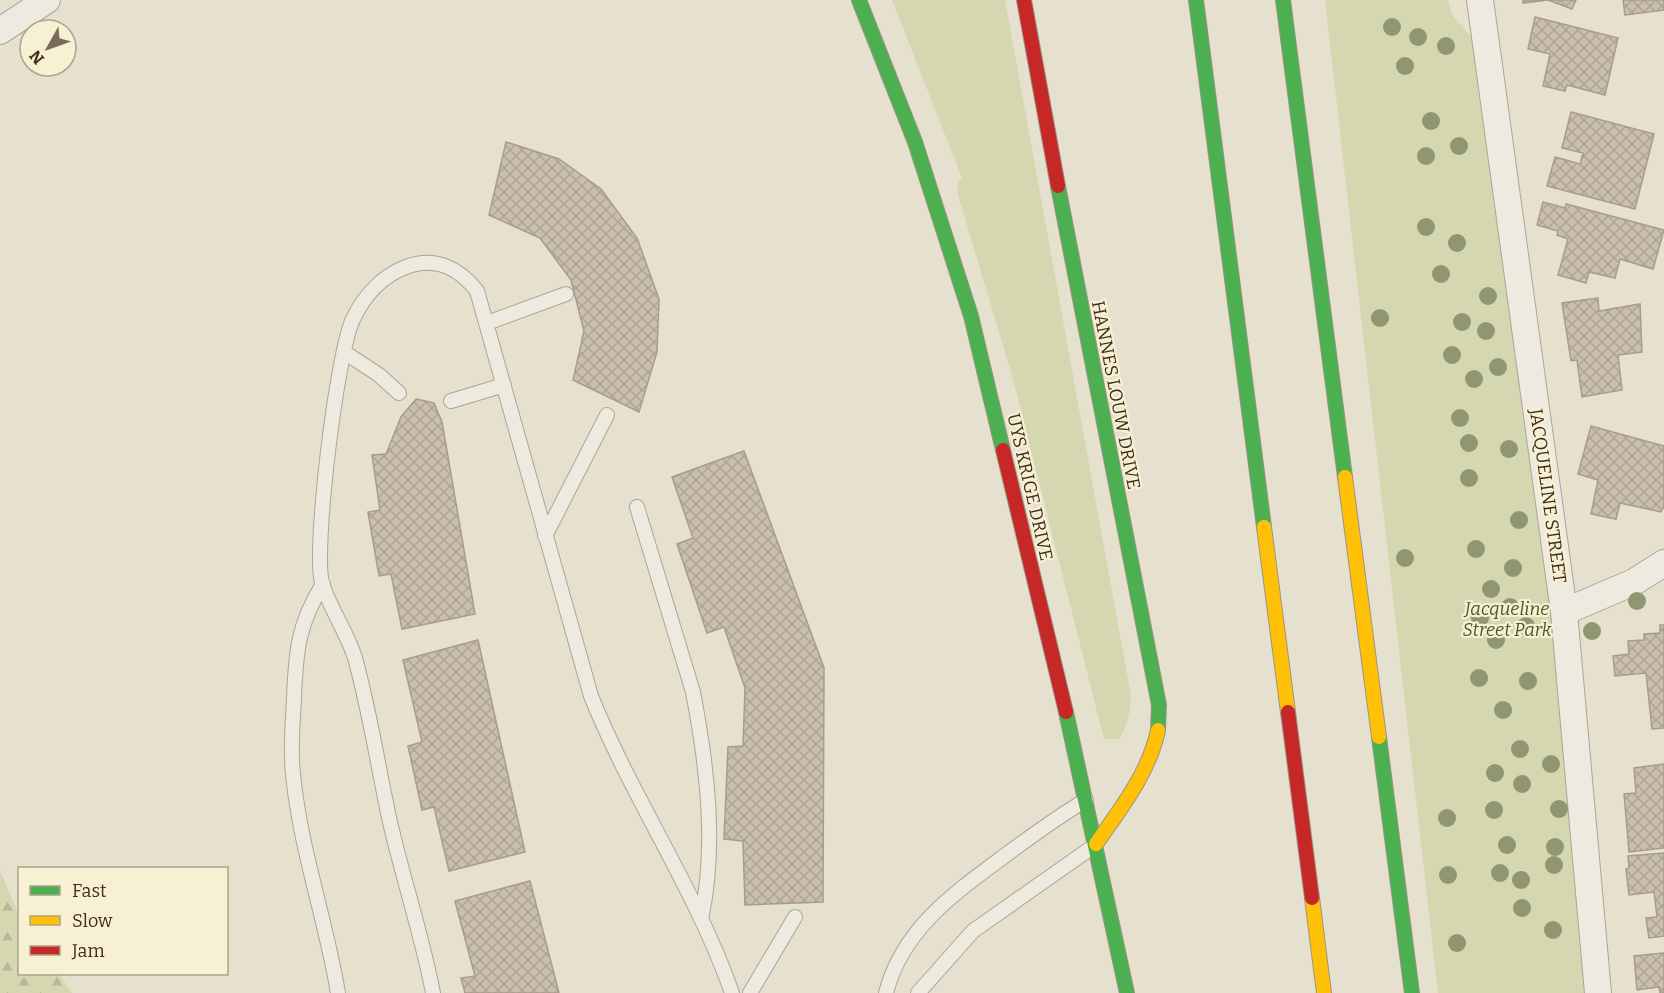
<svg xmlns="http://www.w3.org/2000/svg" width="1664" height="993" font-family="Bitter,serif">
  <style>
    .green { fill: #d4d7af }
    .forest { fill: url(#forest-firs) }
    .building { fill: url(#building-cross-hatch); stroke: #a79c8d; stroke-width: 1.5 }
    .lines { fill: none; stroke-linecap: round; stroke-linejoin: round }
    .lane-casing { stroke: #aca597; stroke-width: 16 }
    .street-casing { stroke: #aca597; stroke-width: 28 }
    .fast-casing { stroke: #9b9486; stroke-width: 16 }
    .slow-casing { stroke: #9b9486; stroke-width: 16 }
    .jam-casing { stroke: #9b9486; stroke-width: 16 }
    .lane { stroke: #eeeae0; stroke-width: 14 }
    .street { stroke: #eeeae0; stroke-width: 26 }
    .fast { stroke: #4caf50; stroke-width: 14 }
    .slow { stroke: #ffc107; stroke-width: 14 }
    .jam { stroke: #c62828; stroke-width: 14 }
    .tree { fill: #8f9670 }
    .labels { text-anchor: middle; dominant-baseline: central; stroke-width: 4.5; stroke-linejoin: round; paint-order: stroke }
    .street-label { font-size: 18px; fill: #3c2e1e; stroke: #f8f0d3 }
    .park-label { font-size: 18px; font-style: italic; fill: #485923; stroke: #f8f0d3 }
  </style>
  <defs>
    <pattern id="forest-firs" width="22" height="20" patternUnits="userSpaceOnUse" patternTransform="scale(1.5)"><rect width="22" height="20" fill="#d4d7af"/><path d="M5 1l3.5 6h-7zM16 11l3.5 6h-7z" fill="#b7b996"/></pattern>
    <pattern id="building-cross-hatch" width="8" height="8" patternUnits="userSpaceOnUse" patternTransform="scale(1.5)"><rect width="8" height="8" fill="#cabfae"/><path d="M0 0l8 8M0 8l8-8" fill="none" stroke="#aea495"/></pattern>
  </defs>
  <rect width="100%" height="100%" fill="#e6e0ce"/>
  <path class="green" d="M 892,0 L 1005,0 L 1131,696 C 1130,712 1128,725 1119,739 L 1104,739 L 1013,379 L 957,192 L 958,182 L 962,178 Z
    M 1325,0 L 1448,0 L 1452,15 L 1474,40 L 1553,624 L 1586,993 L 1438,993 Z"/>
  <path class="forest" d="M 0,871 L 19,915 L 20,974 L 59,974 L 72,993 L 0,993 Z"/>
  <path class="building" d="M 1523,0 L 1576,0 L 1572,9 L 1548,0 L 1523,3 Z
    M 1623,0 L 1664,0 L 1664,10 L 1625,15 Z
    M 1535,17 L 1618,38 L 1605,95 L 1567,85 L 1565,91 L 1543,86 L 1550,54 L 1528,49 Z
    M 1571,112 L 1654,134 L 1635,209 L 1547,186 L 1555,157 L 1580,164 L 1583,153 L 1562,148 Z
    M 506,142 L 559,159 L 601,189 L 637,238 L 659,299 L 657,352 L 639,412 L 573,380 L 584,331 L 571,280 L 540,238 L 489,215 Z
    M 1543,202 L 1565,208 L 1566,204 L 1664,230 L 1653,269 L 1620,259 L 1615,278 L 1589,272 L 1586,283 L 1558,275 L 1568,239 L 1557,235 L 1558,231 L 1537,225 Z
    M 1598,298 L 1599,311 L 1640,304 L 1642,352 L 1618,355 L 1622,390 L 1582,397 L 1577,360 L 1571,361 L 1562,303 Z
    M 416,399 L 434,403 L 442,422 L 475,614 L 402,629 L 391,574 L 379,576 L 368,512 L 380,510 L 372,455 L 386,454 L 401,417 Z
    M 1591,426 L 1664,446 L 1664,506 L 1661,512 L 1620,503 L 1616,519 L 1591,514 L 1598,480 L 1578,474 Z
    M 744,451 L 824,668 L 823,902 L 745,905 L 743,841 L 724,839 L 728,747 L 743,746 L 745,688 L 724,627 L 707,633 L 677,544 L 693,538 L 672,477 Z
    M 1660,625 L 1664,625 L 1664,728 L 1652,729 L 1646,673 L 1615,676 L 1613,656 L 1629,654 L 1628,641 L 1644,640 L 1644,634 L 1660,633 Z
    M 478,640 L 525,852 L 449,871 L 434,807 L 422,810 L 408,746 L 422,742 L 403,660 Z
    M 1664,764 L 1664,848 L 1629,852 L 1624,794 L 1636,793 L 1634,768 Z
    M 1664,853 L 1664,936 L 1649,938 L 1646,918 L 1657,917 L 1654,892 L 1629,895 L 1626,869 L 1629,868 L 1628,856 Z
    M 530,881 L 559,993 L 465,993 L 461,978 L 475,976 L 455,901 Z
    M 1664,953 L 1664,993 L 1660,993 L 1659,987 L 1637,990 L 1634,956 Z"/>
  <g class="lines">
    <defs>
      <path id="lane" d="M 487,323 L 566,294
        M 344,352 L 379,375 L 399,393
        M 451,401 L 504,385
        M 637,507 L 693,692 C 707,765 717,846 701,919
        M 545,536 L 607,415
        M 323,584 C 298,624 296,651 294,697 C 293,722 290,749 293,774 C 300,848 326,920 338,993
        M 433,993 C 422,935 403,879 390,822 C 378,767 370,712 355,658 C 347,632 330,609 322,583 C 313,548 337,353 353,319 C 364,296 382,276 406,267 C 435,256 459,268 477,291 L 591,696 C 632,798 696,890 732,993
        M 750,993 L 795,917
        M 886,993 C 902,930 953,894 1003,857 C 1030,837 1057,817 1086,800
        M 918,993 L 973,931 L 1094,846"/>
      <path id="street" d="M 1480,0 L 1564,612 L 1598,993
        M 0,31 L 47,0
        M 1564,612 L 1634,582 L 1664,563"/>
      <path id="fast" d="M 859,0 L 915,142 L 971,316 L 1003,450
        M 1196,0 L 1264,527
        M 1283,0 L 1345,477
        M 1058,186 L 1159,705 L 1158,730
        M 1066,712 L 1127,993
        M 1379,737 L 1412,993"/>
      <path id="slow" d="M 1345,477 L 1379,737
        M 1264,527 L 1288,712
        M 1096,844 C 1121,808 1149,773 1158,730
        M 1312,898 L 1324,993"/>
      <path id="jam" d="M 1024,0 L 1058,186
        M 1003,450 L 1066,712
        M 1288,712 L 1312,898"/>
    </defs>
    <use href="#lane" class="lane-casing"/>
    <use href="#street" class="street-casing"/>
    <use href="#fast" class="fast-casing"/>
    <use href="#slow" class="slow-casing"/>
    <use href="#jam" class="jam-casing"/>
    <use href="#lane" class="lane"/>
    <use href="#street" class="street"/>
    <use href="#fast" class="fast"/>
    <use href="#slow" class="slow"/>
    <use href="#jam" class="jam"/>
  </g>
  <g class="tree">
    <circle cx="1392" cy="27" r="9"/>
    <circle cx="1418" cy="37" r="9"/>
    <circle cx="1446" cy="46" r="9"/>
    <circle cx="1405" cy="66" r="9"/>
    <circle cx="1431" cy="121" r="9"/>
    <circle cx="1459" cy="146" r="9"/>
    <circle cx="1426" cy="156" r="9"/>
    <circle cx="1426" cy="227" r="9"/>
    <circle cx="1457" cy="243" r="9"/>
    <circle cx="1441" cy="274" r="9"/>
    <circle cx="1488" cy="296" r="9"/>
    <circle cx="1380" cy="318" r="9"/>
    <circle cx="1462" cy="322" r="9"/>
    <circle cx="1486" cy="331" r="9"/>
    <circle cx="1452" cy="355" r="9"/>
    <circle cx="1498" cy="367" r="9"/>
    <circle cx="1474" cy="379" r="9"/>
    <circle cx="1460" cy="418" r="9"/>
    <circle cx="1469" cy="443" r="9"/>
    <circle cx="1509" cy="449" r="9"/>
    <circle cx="1469" cy="478" r="9"/>
    <circle cx="1519" cy="520" r="9"/>
    <circle cx="1476" cy="549" r="9"/>
    <circle cx="1405" cy="558" r="9"/>
    <circle cx="1513" cy="568" r="9"/>
    <circle cx="1491" cy="589" r="9"/>
    <circle cx="1637" cy="601" r="9"/>
    <circle cx="1510" cy="607" r="9"/>
    <circle cx="1480" cy="618" r="9"/>
    <circle cx="1526" cy="626" r="9"/>
    <circle cx="1592" cy="631" r="9"/>
    <circle cx="1496" cy="640" r="9"/>
    <circle cx="1479" cy="678" r="9"/>
    <circle cx="1528" cy="681" r="9"/>
    <circle cx="1503" cy="710" r="9"/>
    <circle cx="1520" cy="749" r="9"/>
    <circle cx="1551" cy="764" r="9"/>
    <circle cx="1495" cy="773" r="9"/>
    <circle cx="1522" cy="784" r="9"/>
    <circle cx="1559" cy="809" r="9"/>
    <circle cx="1494" cy="810" r="9"/>
    <circle cx="1447" cy="818" r="9"/>
    <circle cx="1507" cy="845" r="9"/>
    <circle cx="1555" cy="847" r="9"/>
    <circle cx="1554" cy="865" r="9"/>
    <circle cx="1500" cy="873" r="9"/>
    <circle cx="1448" cy="875" r="9"/>
    <circle cx="1521" cy="880" r="9"/>
    <circle cx="1522" cy="908" r="9"/>
    <circle cx="1553" cy="930" r="9"/>
    <circle cx="1457" cy="943" r="9"/>
  </g>
  <g class="labels">
    <g class="street-label">
      <text transform="translate(1116 395) rotate(79)">HANNES LOUW DRIVE</text>
      <text transform="translate(1030 487) rotate(77)">UYS KRIGE DRIVE</text>
      <text transform="translate(1548 496) rotate(82)">JACQUELINE STREET</text>
    </g>
    <g class="park-label">
      <text x="1507" y="609">Jacqueline<tspan x="1507" dy="21">Street Park</tspan></text>
    </g>
  </g>
  <rect x="18" y="867" width="210" height="108" fill="#f8f0d3" stroke="#ada28b" stroke-width="1.5"/>
  <rect x="30" y="886" width="30" height="9" fill="#4caf50" stroke="#ada28b" stroke-width="1.5"/>
  <text x="72" y="897" font-size="18" fill="#3c2e1e">Fast</text>
  <rect x="30" y="916" width="30" height="9" fill="#ffc107" stroke="#ada28b" stroke-width="1.5"/>
  <text x="72" y="927" font-size="18" fill="#3c2e1e">Slow</text>
  <rect x="30" y="946" width="30" height="9" fill="#c62828" stroke="#ada28b" stroke-width="1.5"/>
  <text x="72" y="957" font-size="18" fill="#3c2e1e">Jam</text>
  <g transform="translate(48 48) rotate(230)"><circle r="28" fill="#f8f0d3" stroke="#ada28b" stroke-width="1.5"/>
  <path d="M0-4.5L10 22L0 15L-10 22Z" fill="#786c5c"/>
  <text y="-9" font-size="16" font-weight="bold" text-anchor="middle" fill="#3c2e1e">N</text>
  </g>
</svg>
